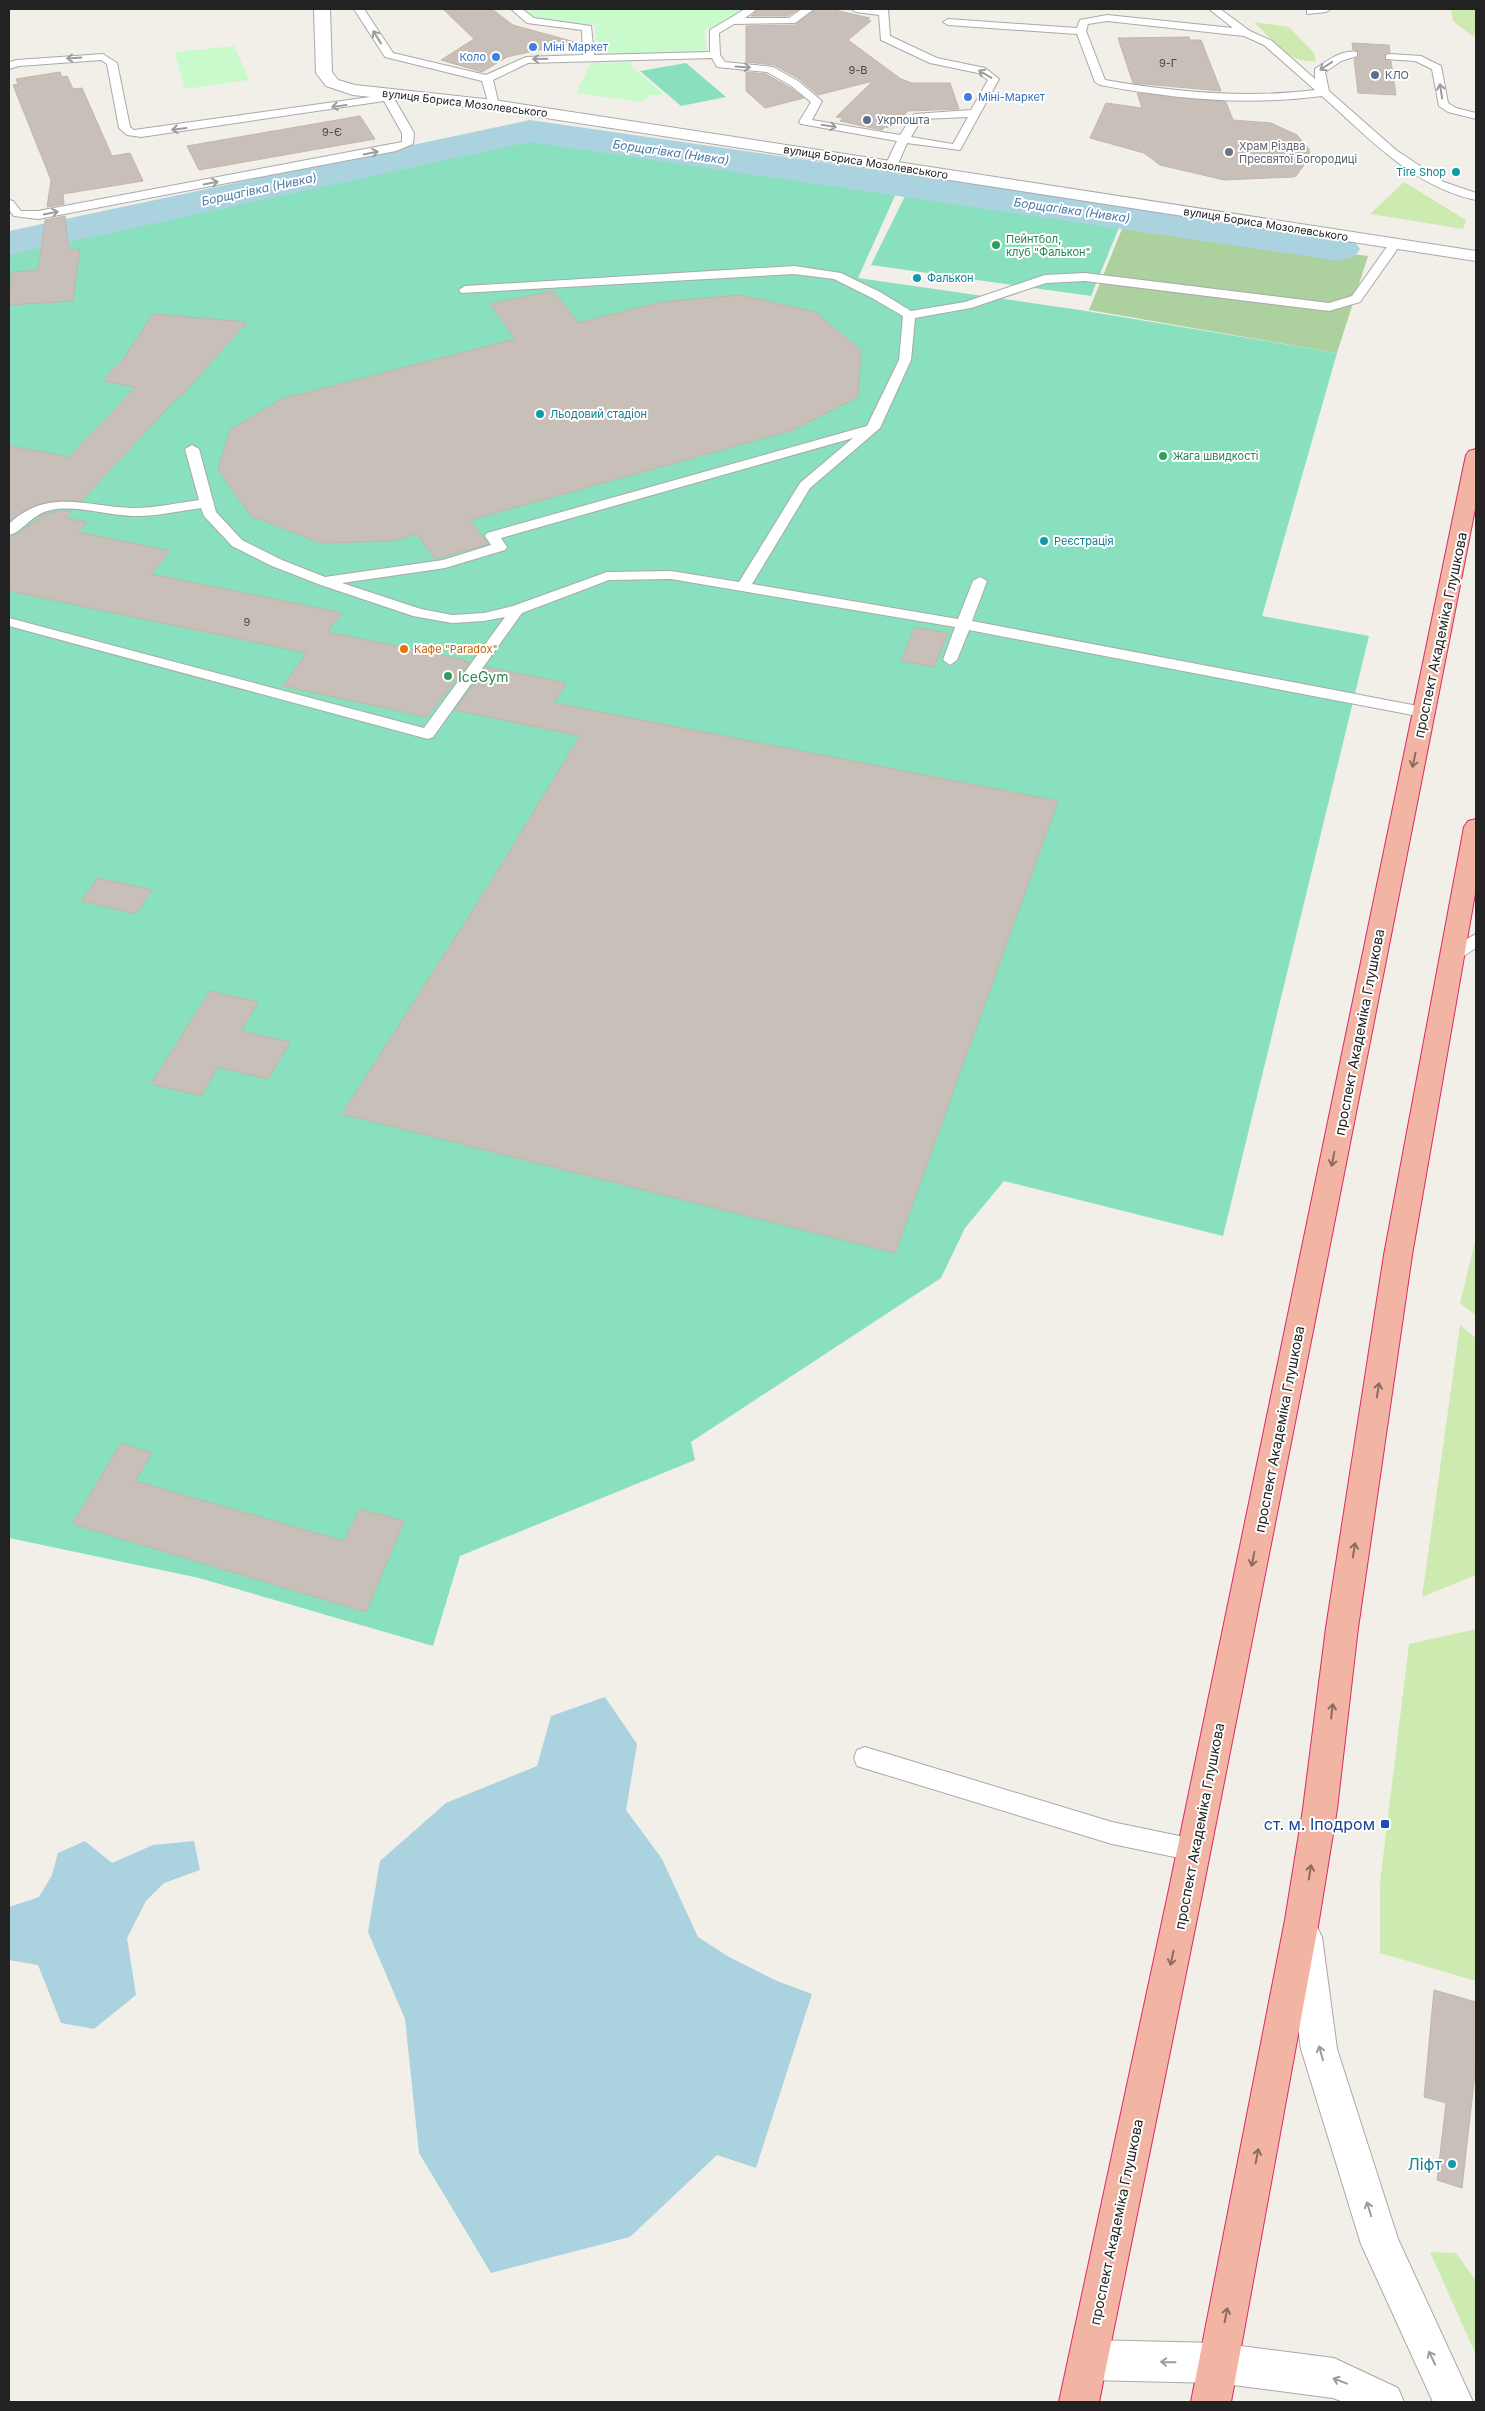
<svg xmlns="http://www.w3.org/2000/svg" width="1485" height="2411" font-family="Inter,sans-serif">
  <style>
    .grass { fill: #cdebb0 }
    .forest { fill: #add19e }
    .park { fill: #c8facc }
    .pitch { fill: #88e0be }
    .water { fill: #aad3df }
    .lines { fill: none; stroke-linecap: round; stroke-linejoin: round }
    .river { fill: #aad3df; fill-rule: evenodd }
    .building { fill: #c7bfb8; stroke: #c4b6ab }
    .service-casing { stroke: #a9a9a9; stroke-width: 2 }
    .minor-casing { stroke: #a9a9a9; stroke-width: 2 }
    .tertiary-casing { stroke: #a9a9a9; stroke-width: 2 }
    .trunk-casing { stroke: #dc2a67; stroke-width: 2 }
    .service { fill: #fff; fill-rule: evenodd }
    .minor { fill: #fff; fill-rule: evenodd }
    .tertiary { fill: #fff; fill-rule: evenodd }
    .trunk { fill: #f2b4a3; fill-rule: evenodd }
    .oneway { stroke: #9c9c9c }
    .oneway2 { stroke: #8a6b62 }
    .shop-dot { fill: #3f7fe0; stroke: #fff; stroke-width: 2 }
    .service-dot { fill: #5c6f8a; stroke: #fff; stroke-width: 2 }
    .worship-dot { fill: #6b7280; stroke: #fff; stroke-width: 2 }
    .culture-dot { fill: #0f9aa8; stroke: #fff; stroke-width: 2 }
    .leisure-dot { fill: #2e9e5b; stroke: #fff; stroke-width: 2 }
    .food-dot { fill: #e8710a; stroke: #fff; stroke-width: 2 }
    .transit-dot { fill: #1a4fb4; stroke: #fff; stroke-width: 2 }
    .labels { text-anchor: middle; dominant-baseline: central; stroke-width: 4; stroke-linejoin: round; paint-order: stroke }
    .far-shop-label { font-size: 11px; fill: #366cbe; stroke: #fff; text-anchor: start }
    .number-label { font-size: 11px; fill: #4b4948 }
    .far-service-label { font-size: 11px; fill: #4e5e75; stroke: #fff; text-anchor: start }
    .far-street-label { font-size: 11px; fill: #222; stroke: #fff }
    .far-worship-label { font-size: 11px; fill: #5b616d; stroke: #fff; text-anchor: start }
    .far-culture-label { font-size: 11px; fill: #0d838f; stroke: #fff; text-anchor: start }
    .far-leisure-label { font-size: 11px; fill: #27864d; stroke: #fff; text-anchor: start }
    .far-food-label { font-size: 11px; fill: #c56008; stroke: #fff; text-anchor: start }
    .far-water-label { font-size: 12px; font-style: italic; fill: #4a7aab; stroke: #fff }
    .street-label { font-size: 14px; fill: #222; stroke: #fff }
    .leisure-label { font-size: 14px; fill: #27864d; stroke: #fff; text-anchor: start }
    .near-transit-label { font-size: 16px; fill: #164399; stroke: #fff; text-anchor: end }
    .near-culture-label { font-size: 16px; fill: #0d838f; stroke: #fff; text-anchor: end }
  </style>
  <rect width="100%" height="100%" fill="#f2efe9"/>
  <path class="grass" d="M 1451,9 L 1476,9 L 1476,35 L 1472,36 L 1453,21 Z
    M 1254,22 L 1289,27 L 1314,53 L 1316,61 C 1287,63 1274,41 1254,22 Z
    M 1404,182 L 1466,220 L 1463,229 L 1370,214 Z
    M 1476,1238 L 1476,1316 L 1460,1303 Z
    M 1460,1325 L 1476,1338 L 1476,1575 L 1422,1597 Z
    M 1476,1629 L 1476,1981 L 1380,1953 L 1380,1882 L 1409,1644 Z
    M 1430,2252 L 1456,2253 L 1476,2281 L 1476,2355 Z"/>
  <path class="forest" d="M 1124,224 L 1368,256 L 1337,353 L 1089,310 Z"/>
  <path class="park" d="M 524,9 L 745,9 L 704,31 L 707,52 L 596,54 L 595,25 L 536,19 Z
    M 234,46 L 249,80 L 184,89 L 175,52 Z
    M 631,62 L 631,66 L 664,95 L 650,95 L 642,102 L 576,93 L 591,63 Z"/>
  <path class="pitch" d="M 686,63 L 726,97 L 681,106 L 640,71 Z
    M 530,134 L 898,189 L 858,278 L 1080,310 L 1337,353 L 1262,616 L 1369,636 L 1223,1236 L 1004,1181 L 965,1228 L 941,1278 L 691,1442 L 695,1460 L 460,1556 L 433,1646 L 199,1578 L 9,1538 L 9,248 Z
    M 905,196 L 1120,225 L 1091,296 L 871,265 Z"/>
  <path class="water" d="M 605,1697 L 637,1744 L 626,1810 L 662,1859 L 698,1937 L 729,1957 L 777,1981 L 812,1994 L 756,2168 L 717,2155 L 630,2237 L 491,2273 L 419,2153 L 405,2019 L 368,1932 L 380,1861 L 446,1803 L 537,1766 L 551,1716 Z
    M 85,1841 L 112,1863 L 153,1845 L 194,1841 L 200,1870 L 164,1883 L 146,1901 L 127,1938 L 136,1995 L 94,2029 L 61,2023 L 38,1965 L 9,1960 L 9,1907 L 39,1897 L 52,1875 L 58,1853 Z"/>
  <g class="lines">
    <path class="river" d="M 530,120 L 1340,237 L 1354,241 L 1360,249 L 1354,257 L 1340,261 L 530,142 L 9,255 L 9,231 Z"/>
  </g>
  <path class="building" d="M 443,9 L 492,9 L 513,25 L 575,42 L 507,57 L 482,72 L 441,60 L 474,39 Z
    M 759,9 L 799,9 L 788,16 L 751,16 Z
    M 816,9 L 830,9 L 870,18 L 867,20 L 871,21 L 848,40 L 901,79 L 912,83 L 950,83 L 959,109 L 908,111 L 892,128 L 885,127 L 882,130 L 872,128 L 840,121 L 843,118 L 836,117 L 873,81 L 818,95 L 799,79 L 774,65 L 746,62 L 746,26 L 795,25 Z
    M 1189,37 L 1190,40 L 1201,40 L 1221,91 L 1133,83 L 1118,38 Z
    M 1352,43 L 1389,45 L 1390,52 L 1385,54 L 1384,59 L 1391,61 L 1396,95 L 1358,93 L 1354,59 L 1359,57 L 1359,52 L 1353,50 Z
    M 60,72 L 62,77 L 67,76 L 73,89 L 82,88 L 112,156 L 130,153 L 143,181 L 63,194 L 64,204 L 47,207 L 51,180 L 13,85 L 18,84 L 16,79 Z
    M 746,72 L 766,74 L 789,87 L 804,98 L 765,108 L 746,91 Z
    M 1137,93 L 1226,102 L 1233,120 L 1271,123 L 1297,135 L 1309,149 L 1309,158 L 1296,176 L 1293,177 L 1224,180 L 1160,165 L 1144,153 L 1090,138 L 1106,103 L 1142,108 Z
    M 360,116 L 375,139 L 199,170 L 187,146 Z
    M 65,216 L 69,250 L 80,249 L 73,301 L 9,305 L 12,272 L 38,270 L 45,220 Z
    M 553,291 L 578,323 L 661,302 L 739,295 L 815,312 L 861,350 L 858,397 L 793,430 L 470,520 L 488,544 L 435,559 L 417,534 L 393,541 L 321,543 L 251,516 L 218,470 L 230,430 L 282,399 L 515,339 L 490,304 Z
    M 153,314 L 247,322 L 182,395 L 180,395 L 81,501 L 53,501 L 38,504 L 23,511 L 9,522 L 9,446 L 69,457 L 136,387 L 103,381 L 124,358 Z
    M 61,511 L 72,511 L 65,518 L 87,522 L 78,532 L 170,551 L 151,574 L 342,613 L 327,632 L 465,660 L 464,662 L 469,663 L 427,717 L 283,686 L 307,653 L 9,591 L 9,537 L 20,532 L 45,514 Z
    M 915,627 L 948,633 L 934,667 L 901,661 Z
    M 486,667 L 566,683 L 554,703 L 1058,801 L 895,1253 L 342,1114 L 487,888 L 580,736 L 455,710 Z
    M 98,878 L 152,890 L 136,914 L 81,901 Z
    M 210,991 L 258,1002 L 241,1031 L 290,1042 L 268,1079 L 218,1067 L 201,1096 L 151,1084 Z
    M 121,1443 L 152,1453 L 135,1481 L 344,1541 L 360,1509 L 404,1521 L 366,1612 L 72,1524 Z
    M 1434,1990 L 1476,2002 L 1476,2064 L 1462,2188 L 1437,2180 L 1446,2103 L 1424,2097 Z"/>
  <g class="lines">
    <defs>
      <path id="service" d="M 354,9 L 364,9 L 393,53 L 486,75 L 526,57 L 583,55 L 582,30 L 527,23 L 511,9 L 522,9 L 534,18 L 591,26 L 594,55 L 710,52 L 710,30 L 745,9 L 757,9 L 745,18 L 789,18 L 802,9 L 814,9 L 795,23 L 734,24 L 719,33 L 720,55 L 725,62 L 773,67 L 798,81 L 822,101 L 812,120 L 900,135 L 914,114 L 971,110 L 988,80 L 978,73 L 930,63 L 881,40 L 879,15 L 856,12 L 851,9 L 888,10 L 890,36 L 937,58 L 985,68 L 999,79 L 960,150 L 907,143 L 897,166 L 891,169 L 885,166 L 897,141 L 801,124 L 799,122 L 811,102 L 790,85 L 767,72 L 717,67 L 712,58 L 528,63 L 493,80 L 499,105 L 494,108 L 489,105 L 482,81 L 385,57 ZM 968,117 L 953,144 L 911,137 L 922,119 Z
        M 1209,9 L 1220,9 L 1250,31 L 1272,41 L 1315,79 L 1315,69 C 1327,61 1342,49 1357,52 L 1357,56 L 1341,61 L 1325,72 L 1329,91 L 1396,150 L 1444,182 L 1476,193 L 1476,200 C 1413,187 1368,137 1322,96 C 1247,106 1174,99 1100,85 L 1095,82 L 1077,34 L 948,25 L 943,22 L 948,19 L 1077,28 L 1080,20 L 1107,15 L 1233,28 ZM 1107,21 L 1244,36 L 1264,45 L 1315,90 C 1245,99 1174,92 1105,80 L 1086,31 L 1088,24 Z
        M 1312,9 L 1331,9 L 1326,12 L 1307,14 L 1307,10 Z
        M 103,54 L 117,63 L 130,127 L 134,130 L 399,93 L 404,96 L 395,100 L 414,133 L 413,144 L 396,151 L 38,219 L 14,216 L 9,210 L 9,200 L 13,201 L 21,211 L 38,211 L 402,142 L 402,133 L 384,101 L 141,137 L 127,135 L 119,128 L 107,64 L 101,60 L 19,66 L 9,69 L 9,62 L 17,60 Z
        M 1390,54 L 1421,56 L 1441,66 L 1448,103 L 1456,108 L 1476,113 L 1476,119 L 1448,112 L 1439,106 L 1432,69 L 1415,61 L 1386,59 L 1386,55 Z
        M 1395,240 L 1401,244 L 1360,302 L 1329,311 L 1085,281 L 1046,283 L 971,308 L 915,318 L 911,360 L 880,428 L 810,488 L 752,584 L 958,619 L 973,581 L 980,577 L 987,581 L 972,621 L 1423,707 L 1428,709 L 1431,712 L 1428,715 L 1423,717 L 969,630 L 957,660 L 950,665 L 943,660 L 955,627 L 671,579 L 609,580 L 522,613 L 433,737 L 428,739 L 9,626 L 9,618 L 424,728 L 505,617 L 484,621 L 452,623 L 413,616 L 318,584 L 272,566 L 232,546 L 204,516 L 201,508 C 178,511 155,517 132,516 C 106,515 77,505 51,510 C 31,514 23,532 9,535 L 9,524 C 47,487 88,507 133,508 C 155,508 177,503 199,500 L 185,449 L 192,445 L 199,449 L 216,512 L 242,540 L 282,560 L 325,577 L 443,560 L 491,545 L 485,536 L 487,533 L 867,426 L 899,360 L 903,316 L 872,298 L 834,279 L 794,274 L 461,293 L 459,290 L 465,286 L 794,266 L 841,273 L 880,292 L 911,311 L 965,302 L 1045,275 L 1085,273 L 1329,303 L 1352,296 L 1391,241 ZM 853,438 L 800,483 L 739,582 L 671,571 L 607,572 L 513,606 L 484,613 L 452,615 L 421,609 L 342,583 L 445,568 L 505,550 L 507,547 L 501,538 Z
        M 1476,934 L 1476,948 C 1466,954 1457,963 1445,959 L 1443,955 L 1445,951 Z
        M 865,1747 L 1112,1822 L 1194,1839 L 1202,1842 L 1206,1850 L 1202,1858 L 1194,1861 L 1112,1844 L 857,1766 L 854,1758 L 857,1750 Z"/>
      <path id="minor" d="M 314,9 L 330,9 L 332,72 L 338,80 L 355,85 L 494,100 L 1476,251 L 1476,261 L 494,110 L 353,95 L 326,86 L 316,73 Z"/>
      <path id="tertiary" d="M 1304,1920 L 1316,1925 L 1322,1937 L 1337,2049 L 1398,2239 L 1473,2402 L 1433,2402 L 1361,2244 L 1301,2049 L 1286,1937 L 1292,1925 Z
        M 1088,2340 L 1217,2343 L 1334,2358 L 1398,2388 L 1404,2402 L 1343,2402 L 1333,2398 L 1217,2383 L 1088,2380 L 1074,2374 L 1068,2360 L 1074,2346 Z"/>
      <path id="trunk" d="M 1476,449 L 1476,504 L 1202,1894 L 1099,2402 L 1059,2402 L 1168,1894 L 1466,455 L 1469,451 Z
        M 1476,819 L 1476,888 L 1412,1255 L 1358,1628 L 1337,1809 L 1319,1920 L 1231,2402 L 1191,2402 L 1285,1920 L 1303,1809 L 1326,1628 L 1384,1255 L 1464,827 L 1468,821 Z"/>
    </defs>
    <use href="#service" class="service-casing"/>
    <use href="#minor" class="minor-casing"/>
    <use href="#tertiary" class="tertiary-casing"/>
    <use href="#trunk" class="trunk-casing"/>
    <use href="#service" class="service"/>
    <use href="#minor" class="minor"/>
    <use href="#tertiary" class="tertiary"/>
    <use href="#trunk" class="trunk"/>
  </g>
  <defs><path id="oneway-shaft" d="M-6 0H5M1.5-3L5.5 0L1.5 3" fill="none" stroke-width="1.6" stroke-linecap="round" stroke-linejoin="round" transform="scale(1.25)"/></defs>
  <g class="oneway">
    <use href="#oneway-shaft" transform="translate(377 37) rotate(-122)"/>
    <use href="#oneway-shaft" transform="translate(74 58) rotate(176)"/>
    <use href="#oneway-shaft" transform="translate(540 59) rotate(179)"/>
    <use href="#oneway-shaft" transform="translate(1326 66) rotate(146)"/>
    <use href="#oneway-shaft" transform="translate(743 67) rotate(4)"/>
    <use href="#oneway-shaft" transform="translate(985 74) rotate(-149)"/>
    <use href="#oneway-shaft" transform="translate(1441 91) rotate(-99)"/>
    <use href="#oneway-shaft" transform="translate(339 106) rotate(172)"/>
    <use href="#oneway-shaft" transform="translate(829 126) rotate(10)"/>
    <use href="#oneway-shaft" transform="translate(179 129) rotate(173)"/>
    <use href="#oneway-shaft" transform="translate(371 153) rotate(-11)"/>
    <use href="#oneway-shaft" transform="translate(211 183) rotate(-11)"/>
    <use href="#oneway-shaft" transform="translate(51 213) rotate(-11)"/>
    <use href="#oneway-shaft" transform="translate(1321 2053) rotate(-105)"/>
    <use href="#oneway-shaft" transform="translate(1369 2209) rotate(-107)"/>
    <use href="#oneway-shaft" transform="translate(1432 2358) rotate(-115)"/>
    <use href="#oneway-shaft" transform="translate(1168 2362) rotate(-179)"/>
    <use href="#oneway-shaft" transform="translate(1340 2381) rotate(-159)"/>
  </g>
  <g class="oneway2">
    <use href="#oneway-shaft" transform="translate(1414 760) rotate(102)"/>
    <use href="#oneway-shaft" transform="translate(1333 1159) rotate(101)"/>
    <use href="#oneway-shaft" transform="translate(1378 1390) rotate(-81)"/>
    <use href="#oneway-shaft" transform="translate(1354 1550) rotate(-81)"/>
    <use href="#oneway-shaft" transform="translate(1253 1559) rotate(101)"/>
    <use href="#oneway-shaft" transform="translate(1332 1711) rotate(-83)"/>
    <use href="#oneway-shaft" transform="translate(1310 1872) rotate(-81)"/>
    <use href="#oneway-shaft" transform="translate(1172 1958) rotate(102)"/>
    <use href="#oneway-shaft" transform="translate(1257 2156) rotate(-79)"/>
    <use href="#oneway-shaft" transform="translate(1226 2315) rotate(-79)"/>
  </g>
  <g class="shop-dot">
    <circle cx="533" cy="47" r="5"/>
    <circle cx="496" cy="57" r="5"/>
    <circle cx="968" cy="97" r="5"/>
  </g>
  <g class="service-dot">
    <circle cx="1375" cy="75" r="5"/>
    <circle cx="867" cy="120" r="5"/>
  </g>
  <circle class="worship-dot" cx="1229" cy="152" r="5"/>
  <g class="culture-dot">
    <circle cx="1456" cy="172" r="5"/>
    <circle cx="917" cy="278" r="5"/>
    <circle cx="540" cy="414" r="5"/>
    <circle cx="1044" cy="541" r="5"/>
    <circle cx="1452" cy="2164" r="5"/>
  </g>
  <g class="leisure-dot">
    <circle cx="996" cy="245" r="5"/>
    <circle cx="1163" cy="456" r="5"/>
    <circle cx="448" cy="676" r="5"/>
  </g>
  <circle class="food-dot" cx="404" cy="649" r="5"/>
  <rect class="transit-dot" x="1380" y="1819" width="10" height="10" rx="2.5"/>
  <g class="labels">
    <g class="far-shop-label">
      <text x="543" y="47">Міні Маркет</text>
      <text x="486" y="57" text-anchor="end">Коло</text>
      <text x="978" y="97">Міні-Маркет</text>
    </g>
    <g class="number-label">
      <text x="1168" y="63">9-Г</text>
      <text x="858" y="70">9-В</text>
      <text x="332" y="132">9-Є</text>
      <text x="247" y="622">9</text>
    </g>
    <g class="far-service-label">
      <text x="1385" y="75">КЛО</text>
      <text x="877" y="120">Укрпошта</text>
    </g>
    <g class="far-street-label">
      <text transform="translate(465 103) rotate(7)">вулиця Бориса Мозолевського</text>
      <text transform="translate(866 162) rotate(9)">вулиця Бориса Мозолевського</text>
      <text transform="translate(1266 224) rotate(9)">вулиця Бориса Мозолевського</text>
    </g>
    <g class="far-worship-label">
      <text x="1239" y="146">Храм Різдва<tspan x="1239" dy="13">Пресвятої Богородиці</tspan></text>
    </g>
    <g class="far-culture-label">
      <text x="1446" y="172" text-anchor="end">Tire Shop</text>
      <text x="927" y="278">Фалькон</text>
      <text x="550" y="414">Льодовий стадіон</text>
      <text x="1054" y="541">Реєстрація</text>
    </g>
    <g class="far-leisure-label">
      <text x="1006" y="239">Пейнтбол,<tspan x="1006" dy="13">клуб "Фалькон"</tspan></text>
      <text x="1173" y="456">Жага швидкості</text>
    </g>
    <g class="far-food-label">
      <text x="414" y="649">Кафе "Paradox"</text>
    </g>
    <g class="far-water-label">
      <text transform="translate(671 152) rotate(8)">Борщагівка (Нивка)</text>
      <text transform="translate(259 189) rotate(-12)">Борщагівка (Нивка)</text>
      <text transform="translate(1072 210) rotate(8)">Борщагівка (Нивка)</text>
    </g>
    <g class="street-label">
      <text transform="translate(1440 635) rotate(-78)">проспект Академіка Глушкова</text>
      <text transform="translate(1359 1032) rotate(-79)">проспект Академіка Глушкова</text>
      <text transform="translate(1279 1429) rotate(-79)">проспект Академіка Глушкова</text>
      <text transform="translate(1199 1826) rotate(-79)">проспект Академіка Глушкова</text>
      <text transform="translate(1116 2222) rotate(-78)">проспект Академіка Глушкова</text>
    </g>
    <g class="leisure-label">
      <text x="458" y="676">IceGym</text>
    </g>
    <g class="near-transit-label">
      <text x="1375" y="1824">ст. м. Іподром</text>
    </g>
    <g class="near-culture-label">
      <text x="1442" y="2164">Ліфт</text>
    </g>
  </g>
  <rect width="1485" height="2411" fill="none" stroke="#222222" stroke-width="20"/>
</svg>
